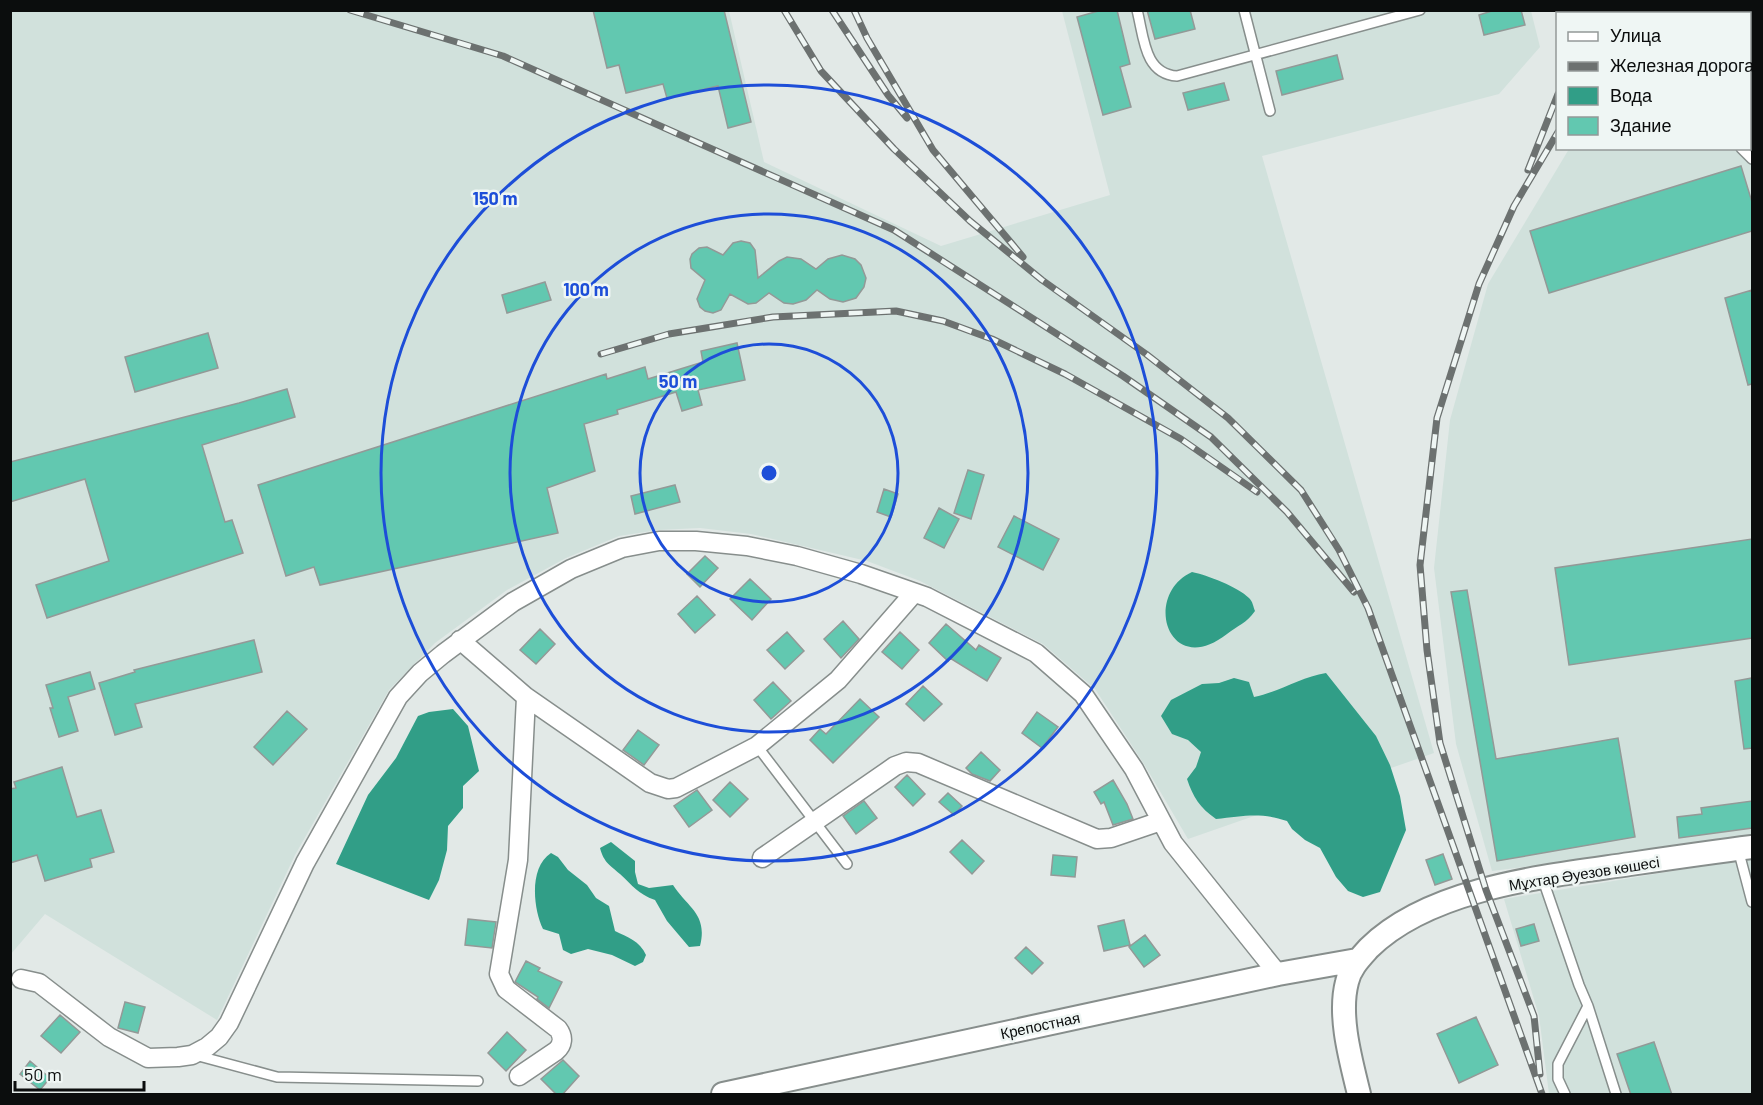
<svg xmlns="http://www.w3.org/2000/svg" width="1763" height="1105" font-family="Barlow,sans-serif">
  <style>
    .built { fill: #d1e1dc }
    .water { fill: #319e87 }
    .building { fill: #62c8b0; stroke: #939997; stroke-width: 1.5 }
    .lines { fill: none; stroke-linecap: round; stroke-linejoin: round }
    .service-casing { stroke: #878e8c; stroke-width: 12 }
    .minor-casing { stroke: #878e8c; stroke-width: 21 }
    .tertiary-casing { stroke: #878e8c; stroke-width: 26 }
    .service { stroke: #fff; stroke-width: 9 }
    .minor { stroke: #fff; stroke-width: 18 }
    .tertiary { stroke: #fff; stroke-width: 22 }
    .rail-casing { stroke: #6c7170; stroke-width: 7 }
    .rail { stroke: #eff6f4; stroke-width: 4.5; stroke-dasharray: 14; stroke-linecap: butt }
    .ring { fill: none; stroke: #1d4ed8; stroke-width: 3 }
    .labels { text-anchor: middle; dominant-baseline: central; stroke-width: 5; stroke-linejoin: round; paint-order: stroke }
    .street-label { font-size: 15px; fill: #0b0d0d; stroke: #eff6f4 }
    .centre { fill: #1d4ed8; stroke: #eff6f4; stroke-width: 3 }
    .ring-label { font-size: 18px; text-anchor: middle; font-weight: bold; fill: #1d4ed8; stroke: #eff6f4; stroke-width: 5; stroke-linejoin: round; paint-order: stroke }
  </style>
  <rect width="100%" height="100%" fill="#e2e9e7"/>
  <path class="built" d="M 1670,10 L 1752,11 L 1752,838 L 1492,871 L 1456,744 L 1434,568 L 1450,420 L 1488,284 L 1569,149 L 1750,148 L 1750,14 L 1668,13 Z
    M 11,11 L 729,11 L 764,162 L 941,246 L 1110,195 L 1062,11 L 1531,11 L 1540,47 L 1499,94 L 1262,156 L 1434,753 L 1188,839 L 1144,764 L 1095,689 L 1043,644 L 920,581 L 867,561 L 751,534 L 700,528 L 658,530 L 619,536 L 566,558 L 507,590 L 435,643 L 389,690 L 295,855 L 217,1020 L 45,914 L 11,954 Z
    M 1752,858 L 1752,1094 L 1549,1094 L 1539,1016 L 1504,899 Z"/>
  <path class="water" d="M 1192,572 C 1207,575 1238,587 1249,598 C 1253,602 1253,606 1255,611 C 1247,623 1237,626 1227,634 C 1168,680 1142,595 1192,572 Z
    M 1326,673 L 1376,736 L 1390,765 L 1400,796 L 1406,830 L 1380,892 L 1363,897 L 1348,891 L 1336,877 L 1320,848 L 1305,840 L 1292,829 L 1287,821 C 1261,812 1243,816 1216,819 C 1200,808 1193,797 1187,779 L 1196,767 L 1201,752 L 1188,740 L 1172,734 L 1161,716 L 1171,700 L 1202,684 L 1219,683 L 1234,678 L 1249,682 L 1254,697 C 1279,692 1301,677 1326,673 Z
    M 453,709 L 468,726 L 479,771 L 463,786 L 463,808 L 448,826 L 447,850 L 439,880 L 429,900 L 336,864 L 368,795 L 396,758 L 418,716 L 429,712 Z
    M 611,842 L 635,861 L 635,872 L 638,884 L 649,888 L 673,885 C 688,908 708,914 700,946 L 689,947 L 667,921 L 655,900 C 638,894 633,886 620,874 C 610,865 604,863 600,848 Z
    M 551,853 L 558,857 L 568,870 L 587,885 L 596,898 L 609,906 L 615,931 C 627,937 640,941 646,955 L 643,962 L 635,966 L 612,955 L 588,949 L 571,954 L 563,950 L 559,934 L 543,929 C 533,908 529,867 551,853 Z"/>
  <path class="building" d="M 593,10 L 724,10 L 751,122 L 728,128 L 718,86 L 667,98 L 663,84 L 626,93 L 619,65 L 607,68 Z
    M 1102,10 L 1117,10 L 1130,64 L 1120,67 L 1131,107 L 1103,115 L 1077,17 Z
    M 1147,10 L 1190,10 L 1195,29 L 1155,39 Z
    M 1495,10 L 1521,10 L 1525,25 L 1484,35 L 1479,15 Z
    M 1337,55 L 1343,79 L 1282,95 L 1276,71 Z
    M 1224,83 L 1229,100 L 1188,110 L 1183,93 Z
    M 1741,166 L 1752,202 L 1752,231 L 1549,293 L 1530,231 Z
    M 741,241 L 750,243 L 755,250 L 758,278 L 779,261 L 787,257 L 801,259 L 816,269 L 828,259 L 842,255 L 855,259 L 861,265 L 866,278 L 864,287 L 856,298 L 843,302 L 830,299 L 817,290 L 806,300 L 793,304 L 784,303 L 769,293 L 756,303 L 748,304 L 730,294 L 721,310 L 713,313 L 705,311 L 700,307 L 697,299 L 705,280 L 691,268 L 690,259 L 692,254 L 699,248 L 707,247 L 723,255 L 733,243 Z
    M 545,282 L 551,300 L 507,313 L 502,295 Z
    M 1752,290 L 1752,384 L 1748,385 L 1725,298 Z
    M 208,333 L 218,368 L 135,392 L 125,357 Z
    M 737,343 L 745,380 L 698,390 L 702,405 L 682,411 L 676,392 L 617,410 L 618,414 L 584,424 L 595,471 L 547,488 L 558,533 L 320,585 L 314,567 L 286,576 L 258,485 L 606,374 L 607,379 L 645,367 L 648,379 L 703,362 L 701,351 Z
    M 287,389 L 295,417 L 202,445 L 225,522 L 232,520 L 243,553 L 47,618 L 36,585 L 109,561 L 85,479 L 10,502 L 10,462 L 239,403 Z
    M 968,470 L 984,475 L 971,519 L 954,513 Z
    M 675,485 L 680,502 L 635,514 L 631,496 Z
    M 884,489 L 898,494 L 891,517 L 877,512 Z
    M 939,508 L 959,519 L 944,548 L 924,538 Z
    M 1014,516 L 1059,539 L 1043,570 L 998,547 Z
    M 1752,539 L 1752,638 L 1569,665 L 1555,568 Z
    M 705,556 L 718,568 L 700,587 L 687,574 Z
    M 750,579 L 771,599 L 752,620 L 730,599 Z
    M 1467,590 L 1496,759 L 1618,738 L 1635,837 L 1497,861 L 1451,592 Z
    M 697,596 L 715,615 L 695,633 L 678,614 Z
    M 843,621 L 859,639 L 841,658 L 824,639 Z
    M 946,624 L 976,650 L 979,645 L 1001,658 L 987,681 L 950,658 L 948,661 L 929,643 Z
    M 540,629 L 555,644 L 536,664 L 520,650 Z
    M 787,632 L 804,651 L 785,669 L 767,650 Z
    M 900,632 L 919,650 L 902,669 L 882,652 Z
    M 254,640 L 262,672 L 135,704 L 142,727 L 115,735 L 99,683 L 135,672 L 134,670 Z
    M 90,672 L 95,689 L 68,697 L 78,731 L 59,737 L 50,708 L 53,708 L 46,685 Z
    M 1752,678 L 1752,748 L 1744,749 L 1735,681 Z
    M 773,682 L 791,701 L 771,719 L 754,700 Z
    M 923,686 L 942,704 L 924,721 L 906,704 Z
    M 860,699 L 879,717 L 833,763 L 810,740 L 820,729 L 826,734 Z
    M 287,711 L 307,729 L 273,765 L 254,747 Z
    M 1037,712 L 1058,727 L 1042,748 L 1022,733 Z
    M 638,730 L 659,745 L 644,765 L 623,750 Z
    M 981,752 L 1000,770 L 990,781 L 972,774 L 966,768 Z
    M 62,767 L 77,817 L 101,810 L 114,852 L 90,859 L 92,867 L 45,881 L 37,855 L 10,863 L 10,789 L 16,788 L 14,782 Z
    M 907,775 L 925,794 L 913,806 L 895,787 Z
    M 1113,780 L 1127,804 L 1133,819 L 1113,825 L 1104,802 L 1101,804 L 1094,792 Z
    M 730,782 L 748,799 L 730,817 L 713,800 Z
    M 697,790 L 712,810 L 689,827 L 674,806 Z
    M 948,793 L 962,806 L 954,815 L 939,802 Z
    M 864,801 L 877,818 L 856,834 L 843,816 Z
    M 1752,801 L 1752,828 L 1679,838 L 1677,817 L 1702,814 L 1701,808 Z
    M 962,840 L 984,861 L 972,874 L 950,852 Z
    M 1443,854 L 1452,879 L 1435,885 L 1426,860 Z
    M 1053,855 L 1077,857 L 1075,877 L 1051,875 Z
    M 468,919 L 496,922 L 492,948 L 465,945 Z
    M 1124,920 L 1130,945 L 1104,951 L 1098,926 Z
    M 1534,924 L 1539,941 L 1521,946 L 1516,929 Z
    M 1145,935 L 1160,955 L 1144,967 L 1129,947 Z
    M 1026,947 L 1043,963 L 1032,974 L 1015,958 Z
    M 526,961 L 540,968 L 538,971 L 562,982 L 549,1008 L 537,999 L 538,997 L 515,982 Z
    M 125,1002 L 145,1007 L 138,1033 L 118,1028 Z
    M 60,1015 L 80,1032 L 61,1053 L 41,1036 Z
    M 1476,1017 L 1498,1065 L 1459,1083 L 1437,1034 Z
    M 507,1032 L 526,1050 L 506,1071 L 488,1053 Z
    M 1654,1042 L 1672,1095 L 1631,1095 L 1617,1054 Z
    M 563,1060 L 579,1076 L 562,1095 L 557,1095 L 541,1079 Z
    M 30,1061 L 50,1078 L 40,1090 L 20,1074 Z"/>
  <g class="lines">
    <defs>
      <path id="service" d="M 1137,10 C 1144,37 1144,74 1177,76 L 1420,10
        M 1244,10 L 1270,111
        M 1581,10 L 1586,14
        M 1741,148 L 1752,159
        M 757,746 L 847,864
        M 1738,849 L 1752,902
        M 1542,877 L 1579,985 L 1588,1006 L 1558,1064 L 1558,1079 L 1565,1094
        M 1588,1006 L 1616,1094
        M 195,1055 L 277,1077 L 478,1081"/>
      <path id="minor" d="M 460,640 L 526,697 L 650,783 L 668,789 L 676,788 L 757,746 L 838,680 L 914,593
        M 762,858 L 895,766 L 906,762 L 918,763 L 1097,839 L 1111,838 L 1161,821
        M 21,979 L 39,983 L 109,1037 L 148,1058 L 178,1057 L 192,1055 L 207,1047 L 219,1037 L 229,1023 L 305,863 L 398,697 L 420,673 L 443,654 L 513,602 L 571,569 L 622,548 L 659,541 L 696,541 L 747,546 L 797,556 L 861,574 L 927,597 L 1036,653 L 1083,694 L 1134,769 L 1173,843 L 1278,974
        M 519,1076 L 556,1051 C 563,1045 564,1037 558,1029 L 506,989 L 499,974 L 518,860 L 526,697"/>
      <path id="tertiary" d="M 723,1094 L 1278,974 L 1357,960
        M 1359,1094 C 1351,1061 1338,1016 1347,982 C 1350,968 1360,958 1369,948 C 1431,887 1548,876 1630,864 C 1671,858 1712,852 1752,847"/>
    </defs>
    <use href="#service" class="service-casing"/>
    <use href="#minor" class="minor-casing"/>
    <use href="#tertiary" class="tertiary-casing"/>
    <use href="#service" class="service"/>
    <use href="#minor" class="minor"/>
    <use href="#tertiary" class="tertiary"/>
    <defs>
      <path id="rail" d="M 350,10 L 503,56 L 894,230 L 1123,376 L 1211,437 L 1287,512 L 1354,592
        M 784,10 L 821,71 L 894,149 L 970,221 L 1042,280 L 1146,354 L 1228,418 L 1301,490 L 1339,550 L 1368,608 L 1542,1094
        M 832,10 L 888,95 L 907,118
        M 854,10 L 867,38 L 933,150 L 1023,257
        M 1578,14 L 1578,10
        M 1638,14 L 1640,10
        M 1528,170 L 1558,94
        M 601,354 L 669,334 L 773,317 L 896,311 L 943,321 L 992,339 L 1065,374 L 1181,439 L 1257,492
        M 1540,1074 L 1534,1016 L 1486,890 L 1440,743 L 1427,650 L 1420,565 L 1437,418 L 1479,284 L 1514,206 L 1558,132"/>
    </defs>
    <use href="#rail" class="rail-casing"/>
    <use href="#rail" class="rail"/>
  </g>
  <g class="ring">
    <circle cx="769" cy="473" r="129"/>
    <circle cx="769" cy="473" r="259"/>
    <circle cx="769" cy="473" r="388"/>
  </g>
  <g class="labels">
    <g class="street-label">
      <text transform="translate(1584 873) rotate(-9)">Мұхтар Әуезов көшесі</text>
      <text transform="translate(1040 1025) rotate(-12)">Крепостная</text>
    </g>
  </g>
  <circle cx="769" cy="473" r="9" class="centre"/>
  <g class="ring-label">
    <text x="495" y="205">150 m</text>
    <text x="586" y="296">100 m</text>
    <text x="678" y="388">50 m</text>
  </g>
  <rect width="1763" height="1105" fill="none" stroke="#0b0d0d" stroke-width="24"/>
  <rect x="1556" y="12" width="195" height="138" fill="#eff6f4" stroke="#949998" stroke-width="1.5"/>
  <rect x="1568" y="32" width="30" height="9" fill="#ffffff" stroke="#949998" stroke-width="1.5"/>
  <text x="1610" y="42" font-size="18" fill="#0b0d0d">Улица</text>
  <rect x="1568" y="62" width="30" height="9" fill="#6c7170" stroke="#949998" stroke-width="1.5"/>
  <text x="1610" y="72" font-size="18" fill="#0b0d0d">Железная дорога</text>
  <rect x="1568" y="87" width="30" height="18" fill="#319e87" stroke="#949998" stroke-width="1.5"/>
  <text x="1610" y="102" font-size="18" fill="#0b0d0d">Вода</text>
  <rect x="1568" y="117" width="30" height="18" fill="#62c8b0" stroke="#949998" stroke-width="1.5"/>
  <text x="1610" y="132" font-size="18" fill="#0b0d0d">Здание</text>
  <path d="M15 1081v9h129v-9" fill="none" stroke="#0b0d0d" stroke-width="3"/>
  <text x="24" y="1081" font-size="18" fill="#0b0d0d" stroke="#eff6f4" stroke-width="4.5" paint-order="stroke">50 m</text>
</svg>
